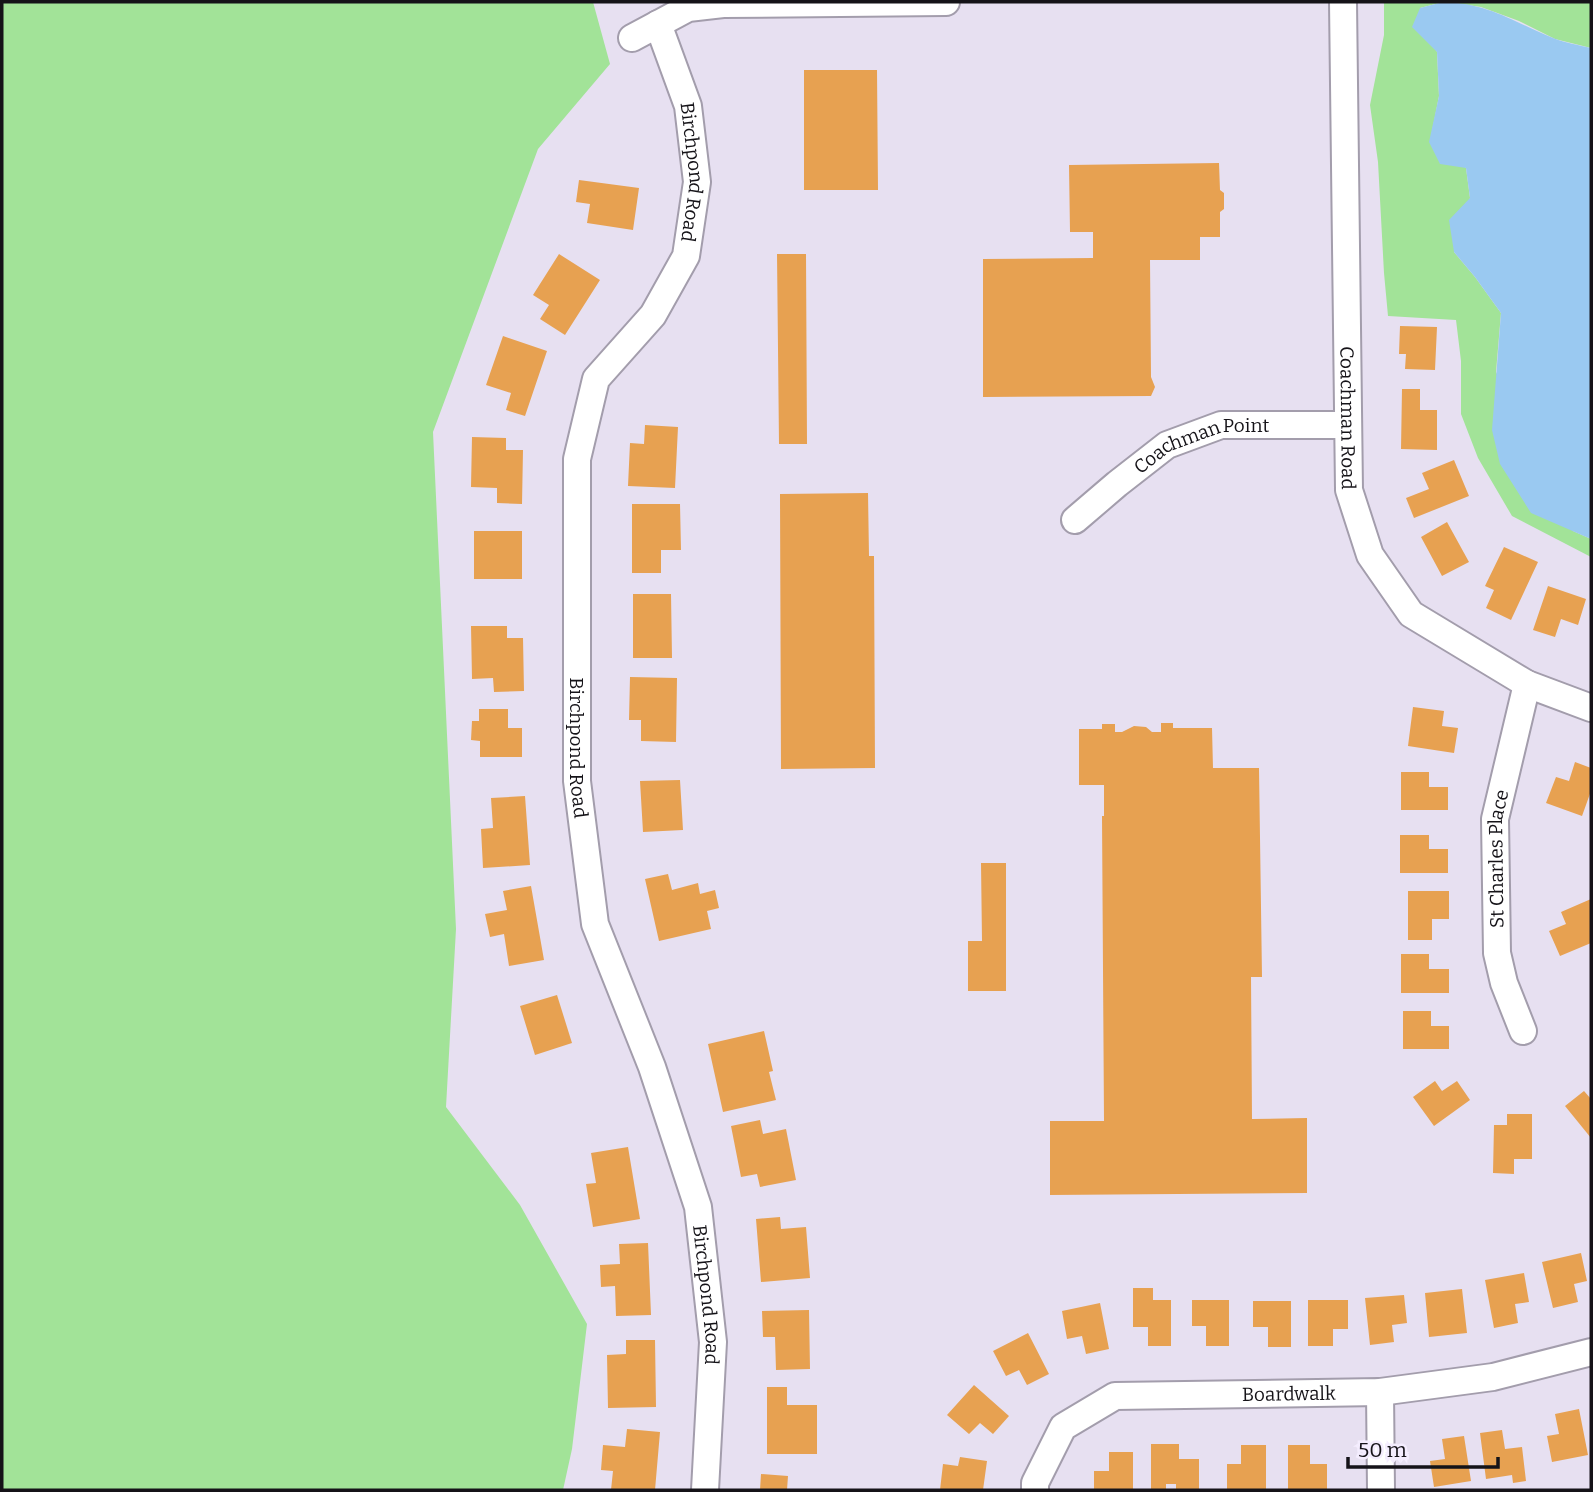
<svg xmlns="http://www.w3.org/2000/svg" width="1593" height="1492" font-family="Bitter,serif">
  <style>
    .green { fill: #a2e398 }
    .water { fill: #9ac9f1 }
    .building { fill: #e7a151 }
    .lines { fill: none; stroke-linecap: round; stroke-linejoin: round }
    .minor-casing { stroke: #a39dac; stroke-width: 30 }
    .minor { stroke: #fff; stroke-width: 26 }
    .labels { text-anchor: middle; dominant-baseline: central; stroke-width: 7; stroke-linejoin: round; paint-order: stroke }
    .street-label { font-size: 19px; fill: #151318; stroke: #f4edfe }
  </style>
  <rect width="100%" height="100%" fill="#e7e0f1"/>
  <path class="green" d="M 2,2 L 593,2 L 610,64 L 538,149 L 433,432 L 456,929 L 446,1107 L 520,1205 L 587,1324 L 572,1449 L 563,1490 L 2,1490 Z
    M 1384,2 L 1443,2 L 1420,8 L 1437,52 L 1439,96 L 1430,142 L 1466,168 L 1470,198 L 1454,252 L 1475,277 L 1501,313 L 1496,372 L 1573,531 L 1591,539 L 1591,557 L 1512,516 L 1478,458 L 1461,414 L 1461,361 L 1456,320 L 1388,316 L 1384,273 L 1378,162 L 1370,105 L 1384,35 Z
    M 1447,2 L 1591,2 L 1591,48 L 1555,39 L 1519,21 L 1481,7 Z"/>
  <path class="water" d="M 1443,2 C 1488,3 1514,22 1553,38 C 1565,43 1579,45 1591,48 L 1591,539 L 1531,513 L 1500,464 L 1492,430 L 1501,313 L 1475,277 L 1454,252 L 1449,220 L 1470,198 L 1466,168 L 1440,164 L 1429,142 L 1439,96 L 1437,52 L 1412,27 L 1420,8 Z"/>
  <path class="building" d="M 804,70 L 877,70 L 878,190 L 804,190 Z
    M 1219,163 L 1220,190 L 1224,193 L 1224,209 L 1220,212 L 1220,237 L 1200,237 L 1200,260 L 1150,260 L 1151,377 L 1155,387 L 1151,396 L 983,397 L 983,259 L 1093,258 L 1093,232 L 1070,232 L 1069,165 Z
    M 579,180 L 639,188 L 633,230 L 587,223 L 590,204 L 576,202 Z
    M 559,254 L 600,280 L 565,335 L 540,319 L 549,305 L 533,295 Z
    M 777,254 L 806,254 L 807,444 L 779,444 Z
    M 1400,326 L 1437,327 L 1435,370 L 1405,369 L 1406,354 L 1399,354 Z
    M 503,336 L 547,351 L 525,416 L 506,410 L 511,393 L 486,385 Z
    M 1402,389 L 1420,389 L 1420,410 L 1437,410 L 1437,450 L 1401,449 Z
    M 645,425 L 678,427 L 675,488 L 628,486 L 630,443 L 644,444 Z
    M 472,437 L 506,438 L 506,450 L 523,450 L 522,504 L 497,503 L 497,488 L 471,487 Z
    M 1454,460 L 1469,496 L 1414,518 L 1406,498 L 1429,489 L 1422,473 Z
    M 868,493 L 869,556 L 874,556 L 875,768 L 781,769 L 780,494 Z
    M 632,504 L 680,504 L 681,550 L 661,550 L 661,573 L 632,573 Z
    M 1447,522 L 1469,562 L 1442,576 L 1421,537 Z
    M 474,531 L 522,531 L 522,579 L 474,579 Z
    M 1504,547 L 1538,562 L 1511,620 L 1486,608 L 1494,590 L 1485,586 Z
    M 1548,586 L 1586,599 L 1578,625 L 1561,619 L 1555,637 L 1533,630 Z
    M 633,594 L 671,594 L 672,658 L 633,658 Z
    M 471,626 L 507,626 L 507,638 L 523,638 L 524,691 L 494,692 L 493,678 L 472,679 Z
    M 630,677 L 677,678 L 676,742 L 641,741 L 641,720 L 629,720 Z
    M 1413,707 L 1444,711 L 1442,726 L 1458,728 L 1454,753 L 1408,746 Z
    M 479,709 L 508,709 L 508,728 L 522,728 L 522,757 L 480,757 L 480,741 L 471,740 L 472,721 L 479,721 Z
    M 1161,723 L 1173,723 L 1173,728 L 1212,728 L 1213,768 L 1259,768 L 1262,977 L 1251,977 L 1252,1119 L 1307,1118 L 1307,1193 L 1050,1195 L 1050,1121 L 1104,1121 L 1102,816 L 1104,816 L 1104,785 L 1079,785 L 1079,729 L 1102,729 L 1102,724 L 1115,724 L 1115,732 L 1122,732 L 1134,726 L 1146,727 L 1152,732 L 1161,732 Z
    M 1575,762 L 1591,768 L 1591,791 L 1582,816 L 1546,803 L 1556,777 L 1569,781 Z
    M 1401,772 L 1429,772 L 1429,787 L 1448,787 L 1448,810 L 1401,810 Z
    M 680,780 L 683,830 L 643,832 L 640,781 Z
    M 525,796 L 530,865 L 483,868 L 481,829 L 493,828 L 491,798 Z
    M 1400,835 L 1429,835 L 1429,849 L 1448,849 L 1448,873 L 1400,873 Z
    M 981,863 L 1006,863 L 1006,991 L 968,991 L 968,941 L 982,941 Z
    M 668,874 L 672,890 L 698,883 L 700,894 L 715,890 L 719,908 L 707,911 L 711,929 L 659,941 L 645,879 Z
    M 531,886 L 544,960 L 509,966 L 504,934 L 490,937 L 485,914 L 507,910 L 503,891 Z
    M 1408,891 L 1449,891 L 1449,919 L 1432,919 L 1432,940 L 1408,940 Z
    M 1591,899 L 1591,943 L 1560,956 L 1549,931 L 1566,924 L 1561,912 Z
    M 1401,954 L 1429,954 L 1429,969 L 1449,969 L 1449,993 L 1401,993 Z
    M 557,995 L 572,1043 L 535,1055 L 520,1006 Z
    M 1403,1011 L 1431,1011 L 1431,1026 L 1449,1026 L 1449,1049 L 1403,1049 Z
    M 764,1031 L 773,1071 L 769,1072 L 776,1100 L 723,1112 L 708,1044 Z
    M 1435,1081 L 1442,1091 L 1457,1081 L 1470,1100 L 1434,1126 L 1413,1097 Z
    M 1584,1091 L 1591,1099 L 1591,1138 L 1565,1106 Z
    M 1507,1114 L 1532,1114 L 1532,1159 L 1514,1159 L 1514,1174 L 1493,1173 L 1494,1125 L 1507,1125 Z
    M 760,1120 L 763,1134 L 786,1129 L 796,1180 L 760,1187 L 757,1174 L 741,1177 L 731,1126 Z
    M 628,1147 L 640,1219 L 593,1227 L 586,1184 L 596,1183 L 591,1153 Z
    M 780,1217 L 781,1229 L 806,1227 L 810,1278 L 761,1282 L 756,1219 Z
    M 648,1243 L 651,1315 L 616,1316 L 615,1286 L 601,1287 L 600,1265 L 620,1264 L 619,1244 Z
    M 1581,1253 L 1587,1281 L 1574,1284 L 1578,1302 L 1553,1308 L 1542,1262 Z
    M 1524,1273 L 1529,1302 L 1515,1304 L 1518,1323 L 1494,1328 L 1485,1280 Z
    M 1133,1288 L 1153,1288 L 1153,1300 L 1171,1300 L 1171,1346 L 1148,1346 L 1148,1327 L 1133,1327 Z
    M 1462,1289 L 1467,1333 L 1429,1337 L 1425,1293 Z
    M 1404,1295 L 1407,1323 L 1392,1325 L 1394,1342 L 1370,1345 L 1365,1298 Z
    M 1192,1300 L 1229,1300 L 1229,1346 L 1206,1346 L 1206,1326 L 1192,1326 Z
    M 1308,1300 L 1348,1300 L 1348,1329 L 1333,1329 L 1333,1346 L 1308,1346 Z
    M 1253,1301 L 1291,1301 L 1291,1347 L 1268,1347 L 1268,1327 L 1253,1327 Z
    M 1100,1303 L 1109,1349 L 1086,1354 L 1082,1336 L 1067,1339 L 1062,1311 Z
    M 809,1310 L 810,1369 L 776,1370 L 775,1337 L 763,1337 L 762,1311 Z
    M 1028,1333 L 1049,1374 L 1027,1385 L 1019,1370 L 1006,1376 L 993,1351 Z
    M 626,1340 L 655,1340 L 656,1407 L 608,1408 L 607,1355 L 626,1354 Z
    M 974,1385 L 1009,1416 L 993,1434 L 980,1423 L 969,1434 L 947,1415 Z
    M 767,1387 L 787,1387 L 787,1405 L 817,1405 L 817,1454 L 767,1454 Z
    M 1579,1409 L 1588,1455 L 1552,1462 L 1547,1436 L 1559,1434 L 1555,1414 Z
    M 627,1429 L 660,1432 L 655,1490 L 611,1490 L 613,1471 L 601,1470 L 603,1445 L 625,1447 Z
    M 1502,1430 L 1505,1449 L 1522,1447 L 1526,1481 L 1513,1483 L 1512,1475 L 1486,1479 L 1480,1433 Z
    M 1464,1436 L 1471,1481 L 1434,1487 L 1430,1461 L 1445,1459 L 1442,1439 Z
    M 1151,1444 L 1179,1444 L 1179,1459 L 1199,1459 L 1199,1490 L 1176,1490 L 1176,1484 L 1166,1484 L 1166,1490 L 1151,1490 Z
    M 1241,1445 L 1266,1445 L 1266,1490 L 1227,1490 L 1227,1464 L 1241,1464 Z
    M 1288,1445 L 1310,1445 L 1310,1464 L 1327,1464 L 1327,1490 L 1288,1490 Z
    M 1109,1452 L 1133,1452 L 1133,1490 L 1094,1490 L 1094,1471 L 1109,1471 Z
    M 960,1457 L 987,1461 L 983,1490 L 940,1490 L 943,1464 L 958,1466 Z
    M 761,1474 L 788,1476 L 787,1490 L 760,1490 Z"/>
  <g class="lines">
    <defs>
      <g id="minor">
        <path id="s1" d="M 1343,2 L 1349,490 L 1370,555 L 1411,614 L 1527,684 L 1591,708"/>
        <path id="s2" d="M 658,24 L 688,106 L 697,182 L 686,256 L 653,315 L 596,379 L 577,459 L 577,781 L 595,924 L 652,1067 L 698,1207 L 713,1342 L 705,1490"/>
        <path d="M 632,38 L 688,8 L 723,4 L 946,2"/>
        <path id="s3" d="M 1075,520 L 1117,484 L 1167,445 L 1221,425 L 1348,425"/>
        <path id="s4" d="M 1523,1031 L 1504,983 L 1497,953 L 1495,819 L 1527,684"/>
        <path d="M 1380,1392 L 1381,1490"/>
        <path id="s5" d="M 1035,1490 L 1035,1483 L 1063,1427 L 1115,1396 L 1380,1392 L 1493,1377 L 1591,1352"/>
      </g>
    </defs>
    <use href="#minor" class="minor-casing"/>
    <use href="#minor" class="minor"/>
  </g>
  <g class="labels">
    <g class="street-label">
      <text stroke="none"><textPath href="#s2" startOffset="154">Birchpond Road</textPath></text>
      <text stroke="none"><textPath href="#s1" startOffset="416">Coachman Road</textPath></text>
      <text stroke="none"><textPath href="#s3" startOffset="152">Coachman Point</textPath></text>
      <text stroke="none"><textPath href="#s2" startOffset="763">Birchpond Road</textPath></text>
      <text stroke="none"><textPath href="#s4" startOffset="177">St Charles Place</textPath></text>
      <text stroke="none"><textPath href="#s2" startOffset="1330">Birchpond Road</textPath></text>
      <text stroke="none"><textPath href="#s5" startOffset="304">Boardwalk</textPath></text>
    </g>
  </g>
  <rect width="1593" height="1492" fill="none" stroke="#151318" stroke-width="7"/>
  <path d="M1348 1457v10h150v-10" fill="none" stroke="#151318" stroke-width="3.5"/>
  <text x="1358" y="1457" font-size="21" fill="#151318" stroke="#f4edfe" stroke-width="5" paint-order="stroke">50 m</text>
</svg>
